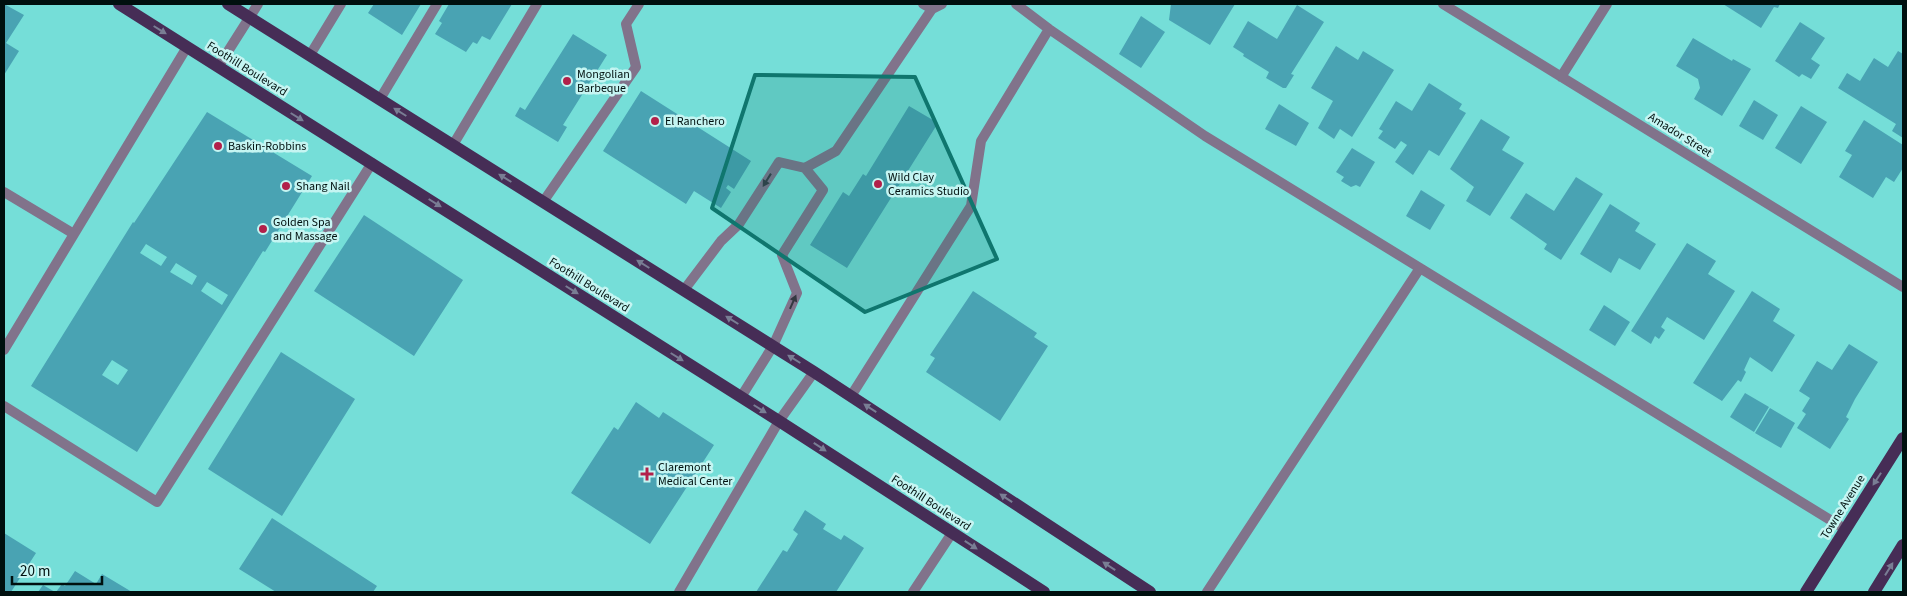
<svg xmlns="http://www.w3.org/2000/svg" width="1907" height="596" font-family="'Source Sans 3',sans-serif">
  <style>
    .building { fill: #49a3b3; fill-rule: evenodd }
    .lines { fill: none; stroke-linecap: round; stroke-linejoin: round }
    .service { stroke: #81738b; stroke-width: 10 }
    .minor { stroke: #81738b; stroke-width: 10 }
    .primary { stroke: #462d56; stroke-width: 12 }
    .oneway { fill: #797d94 }
    .oneway2 { fill: #343841 }
    .marked { fill: #0f766e; fill-opacity: 0.2; stroke: #0f766e; stroke-width: 4; stroke-linejoin: round }
    .poi-dot { fill: #b2204a; stroke: #c5f5f2; stroke-width: 2 }
    .labels { text-anchor: middle; dominant-baseline: central; stroke-width: 5; stroke-linejoin: round; paint-order: stroke }
    .street-label { font-size: 12px; fill: #00100f; stroke: #c5f5f2 }
    .poi-label { font-size: 12px; fill: #00100f; stroke: #c5f5f2; text-anchor: start }
  </style>
  <rect width="100%" height="100%" fill="#75ded8"/>
  <path class="building" d="M 4,4 L 24,15 L 6,43 L 19,51 L 4,75 Z
    M 374,4 L 421,4 L 402,35 L 368,13 Z
    M 449,4 L 512,4 L 490,40 L 482,36 L 477,44 L 473,42 L 466,52 L 435,34 L 442,23 L 439,21 Z
    M 1171,4 L 1235,4 L 1210,45 L 1169,20 Z
    M 1723,4 L 1780,4 L 1778,8 L 1774,7 L 1761,28 Z
    M 1297,5 L 1324,22 L 1291,74 L 1294,75 L 1286,88 L 1283,88 L 1266,78 L 1269,72 L 1243,56 L 1244,54 L 1233,47 L 1248,21 L 1277,39 Z
    M 1141,16 L 1165,32 L 1141,68 L 1119,54 Z
    M 1800,22 L 1825,38 L 1811,59 L 1820,65 L 1811,79 L 1802,74 L 1799,77 L 1775,61 Z
    M 573,34 L 607,55 L 563,125 L 567,127 L 558,142 L 515,116 L 520,107 L 525,110 Z
    M 1693,38 L 1732,61 L 1733,59 L 1751,69 L 1722,116 L 1694,99 L 1700,88 L 1698,79 L 1676,66 Z
    M 1336,46 L 1358,60 L 1363,51 L 1394,70 L 1352,137 L 1340,129 L 1334,139 L 1318,128 L 1333,101 L 1311,88 Z
    M 1898,51 L 1903,54 L 1903,138 L 1892,131 L 1896,124 L 1838,88 L 1847,73 L 1860,81 L 1874,58 L 1888,67 Z
    M 1429,83 L 1462,104 L 1459,109 L 1466,113 L 1439,156 L 1429,150 L 1413,175 L 1395,162 L 1407,145 L 1401,141 L 1395,149 L 1378,138 L 1383,131 L 1379,129 L 1396,101 L 1412,111 Z
    M 641,91 L 751,161 L 734,189 L 728,185 L 726,188 L 731,192 L 721,208 L 694,191 L 686,204 L 603,151 Z
    M 1754,100 L 1778,115 L 1763,140 L 1739,126 Z
    M 1279,104 L 1309,123 L 1296,146 L 1265,129 Z
    M 909,106 L 938,123 L 847,268 L 810,245 L 843,192 L 849,196 L 863,174 L 866,176 Z
    M 1801,106 L 1827,122 L 1801,164 L 1775,148 Z
    M 207,112 L 312,176 L 265,252 L 263,251 L 137,452 L 31,386 L 133,222 L 134,223 ZM 146,244 L 167,257 L 161,266 L 140,253 ZM 176,263 L 197,276 L 192,285 L 170,272 ZM 207,282 L 228,295 L 222,305 L 201,291 ZM 112,360 L 128,370 L 118,385 L 102,375 Z
    M 1481,119 L 1510,137 L 1502,150 L 1524,163 L 1490,216 L 1466,201 L 1474,187 L 1450,169 Z
    M 1864,120 L 1903,145 L 1903,168 L 1894,182 L 1886,177 L 1873,198 L 1839,177 L 1852,155 L 1845,151 Z
    M 1352,148 L 1375,162 L 1360,187 L 1356,185 L 1351,187 L 1341,181 L 1344,177 L 1336,172 Z
    M 1576,177 L 1603,194 L 1561,260 L 1544,249 L 1547,244 L 1510,218 L 1526,193 L 1554,211 Z
    M 1421,190 L 1445,205 L 1430,230 L 1406,216 Z
    M 1610,204 L 1640,223 L 1635,231 L 1656,244 L 1640,270 L 1619,258 L 1611,273 L 1580,254 Z
    M 364,215 L 463,280 L 414,356 L 314,291 Z
    M 1687,243 L 1716,261 L 1708,274 L 1735,291 L 1704,340 L 1667,317 L 1661,327 L 1665,330 L 1659,339 L 1655,336 L 1651,344 L 1631,331 Z
    M 973,291 L 1037,333 L 1034,337 L 1048,346 L 1000,421 L 926,372 L 935,358 L 930,355 Z
    M 1752,291 L 1780,309 L 1773,321 L 1795,335 L 1772,372 L 1750,357 L 1744,370 L 1746,372 L 1741,382 L 1738,380 L 1722,401 L 1693,383 Z
    M 1604,305 L 1630,322 L 1615,346 L 1589,330 Z
    M 1849,344 L 1878,362 L 1855,399 L 1846,417 L 1849,419 L 1830,449 L 1797,428 L 1806,414 L 1802,411 L 1810,398 L 1799,391 L 1817,361 L 1832,370 Z
    M 281,352 L 355,399 L 282,516 L 208,469 Z
    M 1745,393 L 1769,407 L 1754,432 L 1730,417 Z
    M 636,402 L 659,418 L 663,412 L 714,445 L 650,544 L 571,493 L 614,427 L 618,430 Z
    M 1770,408 L 1795,423 L 1781,448 L 1755,433 Z
    M 805,510 L 826,524 L 823,529 L 841,540 L 844,535 L 864,548 L 836,592 L 756,592 L 783,550 L 787,552 L 798,534 L 793,530 Z
    M 272,518 L 377,586 L 373,592 L 276,592 L 239,569 Z
    M 4,533 L 36,553 L 11,592 L 4,592 Z
    M 75,571 L 96,584 L 102,574 L 132,592 L 56,592 L 62,584 L 65,586 Z
    M 43,585 L 55,592 L 38,592 Z"/>
  <g class="lines">
    <path class="service" d="M 1016,4 L 1049,29 L 1205,136 L 1845,529
      M 932,9 L 942,4
      M 310,55 L 341,4
      M 218,67 L 258,4
      M 380,99 L 437,4
      M 453,145 L 537,4
      M 805,168 L 836,151 L 932,9 L 923,4
      M 4,192 L 74,234
      M 543,202 L 636,67 L 626,24 L 639,4
      M 684,290 L 721,241 L 739,224 L 779,162 L 805,168 L 823,190 L 782,255 L 797,293 L 773,346 L 741,397
      M 4,350 L 187,47
      M 851,396 L 971,206 L 981,141 L 1049,29
      M 4,406 L 157,502 L 372,163
      M 913,592 L 952,533
      M 1207,592 L 1420,268"/>
    <path class="minor" d="M 1443,4 L 1903,287
      M 1561,77 L 1607,4
      M 679,592 L 779,421 L 814,372"/>
    <path class="primary" d="M 119,4 L 779,421 L 1044,592
      M 228,4 L 814,372 L 1150,592
      M 1806,592 L 1903,438
      M 1874,592 L 1903,545"/>
  </g>
  <defs><path id="oneway-solid" d="M-6-.8H1V-3.2L6.5 0L1 3.2V.8H-6Z" transform="scale(1.25)"/></defs>
  <g class="oneway">
    <use href="#oneway-solid" transform="translate(160 30) rotate(32)"/>
    <use href="#oneway-solid" transform="translate(400 112) rotate(-148)"/>
    <use href="#oneway-solid" transform="translate(297 117) rotate(32)"/>
    <use href="#oneway-solid" transform="translate(505 178) rotate(-148)"/>
    <use href="#oneway-solid" transform="translate(435 203) rotate(32)"/>
    <use href="#oneway-solid" transform="translate(643 264) rotate(-148)"/>
    <use href="#oneway-solid" transform="translate(572 290) rotate(32)"/>
    <use href="#oneway-solid" transform="translate(732 320) rotate(-148)"/>
    <use href="#oneway-solid" transform="translate(677 357) rotate(32)"/>
    <use href="#oneway-solid" transform="translate(794 359) rotate(-148)"/>
    <use href="#oneway-solid" transform="translate(870 408) rotate(-147)"/>
    <use href="#oneway-solid" transform="translate(760 409) rotate(32)"/>
    <use href="#oneway-solid" transform="translate(820 447) rotate(33)"/>
    <use href="#oneway-solid" transform="translate(1877 479) rotate(123)"/>
    <use href="#oneway-solid" transform="translate(1006 498) rotate(-146)"/>
    <use href="#oneway-solid" transform="translate(971 545) rotate(33)"/>
    <use href="#oneway-solid" transform="translate(1109 566) rotate(-147)"/>
    <use href="#oneway-solid" transform="translate(1889 569) rotate(-58)"/>
  </g>
  <g class="oneway2">
    <use href="#oneway-solid" transform="translate(767 180) rotate(122)"/>
    <use href="#oneway-solid" transform="translate(793 302) rotate(-66)"/>
  </g>
  <path class="marked" d="M 755,75 L 915,77 L 997,259 L 865,312 L 712,208 Z"/>
  <g class="poi-dot">
    <circle cx="567" cy="81" r="5"/>
    <circle cx="655" cy="121" r="5"/>
    <circle cx="218" cy="146" r="5"/>
    <circle cx="878" cy="184" r="5"/>
    <circle cx="286" cy="186" r="5"/>
    <circle cx="263" cy="229" r="5"/>
    <path d="M644.5 466.5h5v5h5v5h-5v5h-5v-5h-5v-5h5z"/>
  </g>
  <g class="labels">
    <g class="street-label">
      <text transform="translate(247 69) rotate(32)">Foothill Boulevard</text>
      <text transform="translate(1680 135) rotate(32)">Amador Street</text>
      <text transform="translate(589 285) rotate(32)">Foothill Boulevard</text>
      <text transform="translate(931 503) rotate(33)">Foothill Boulevard</text>
      <text transform="translate(1843 507) rotate(-58)">Towne Avenue</text>
    </g>
    <g class="poi-label">
      <text x="577" y="74">Mongolian<tspan x="577" dy="14">Barbeque</tspan></text>
      <text x="665" y="121">El Ranchero</text>
      <text x="228" y="146">Baskin-Robbins</text>
      <text x="888" y="177">Wild Clay<tspan x="888" dy="14">Ceramics Studio</tspan></text>
      <text x="296" y="186">Shang Nail</text>
      <text x="273" y="222">Golden Spa<tspan x="273" dy="14">and Massage</tspan></text>
      <text x="658" y="467">Claremont<tspan x="658" dy="14">Medical Center</tspan></text>
    </g>
  </g>
  <rect width="1907" height="596" fill="none" stroke="#00100f" stroke-width="10"/>
  <path d="M12 576v8h90v-8" fill="none" stroke="#00100f" stroke-width="2.5"/>
  <text x="20" y="576" font-size="15" fill="#00100f" stroke="#c5f5f2" stroke-width="4" paint-order="stroke">20 m</text>
</svg>
